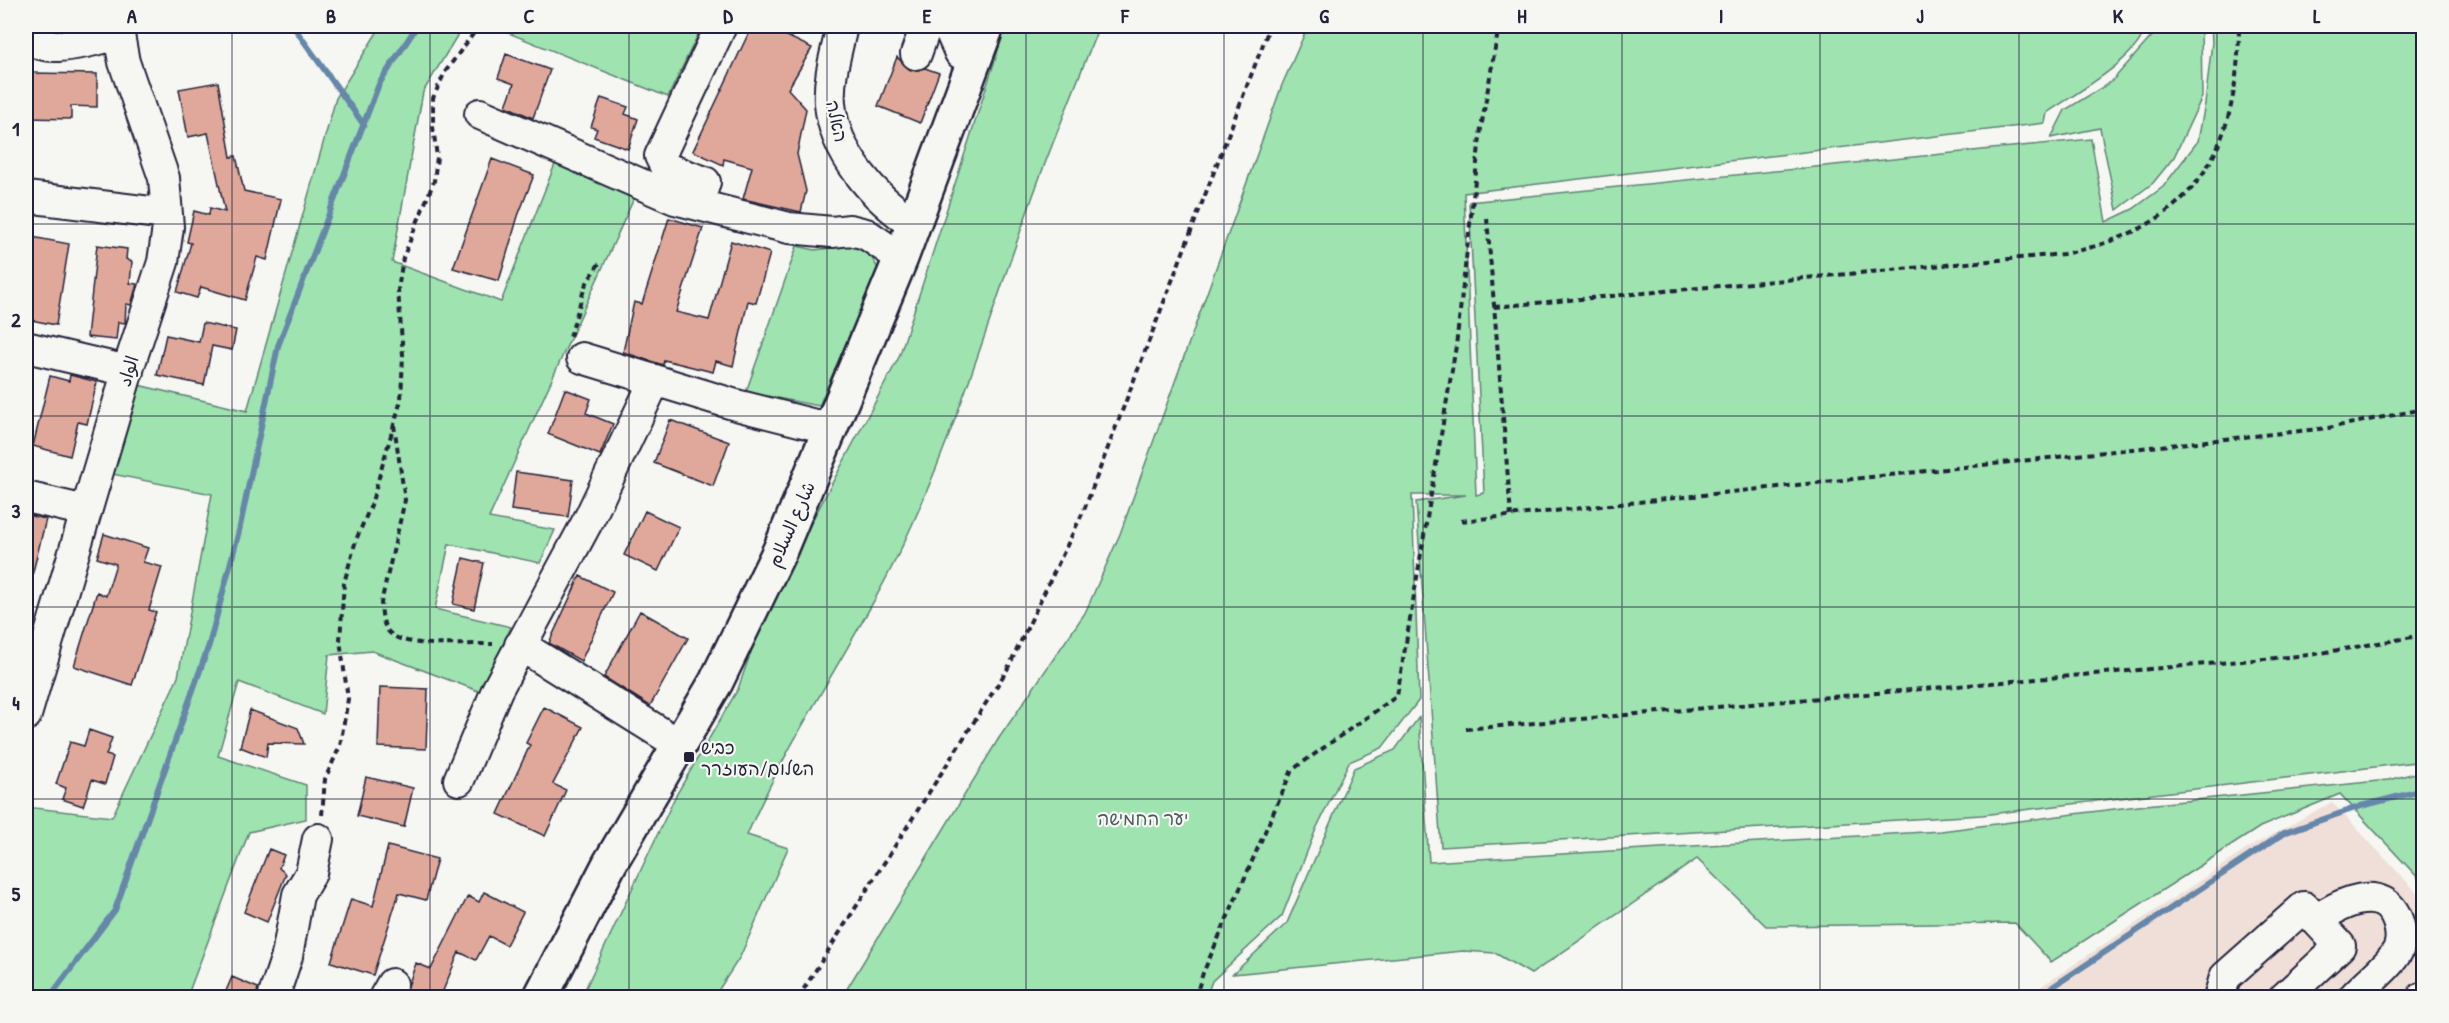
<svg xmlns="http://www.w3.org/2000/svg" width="2449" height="1023" font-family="'Patrick Hand','Playpen Sans Arabic','Playpen Sans Hebrew',sans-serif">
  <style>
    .built { fill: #efdfd8 }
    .green { fill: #9ee3b0; stroke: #608276; stroke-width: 1.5 }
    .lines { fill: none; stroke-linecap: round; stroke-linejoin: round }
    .stream { stroke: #6687a9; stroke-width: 6 }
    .building { fill: #e0a89b; stroke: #22223b; stroke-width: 1.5 }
    .minor-casing { stroke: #22223b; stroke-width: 34 }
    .major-casing { stroke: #22223b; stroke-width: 38 }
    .path { stroke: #22223b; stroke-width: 4; stroke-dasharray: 6 4.5; stroke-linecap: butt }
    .minor { stroke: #f6f6f2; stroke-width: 30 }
    .major { stroke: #f6f6f2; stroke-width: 33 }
    .grid { fill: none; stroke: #22223b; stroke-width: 1.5; stroke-opacity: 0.55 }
    .poi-dot { fill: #22223b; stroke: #f6f6f2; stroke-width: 2 }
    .labels { text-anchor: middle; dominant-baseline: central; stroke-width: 4.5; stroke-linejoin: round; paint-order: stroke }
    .street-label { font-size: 18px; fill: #22223b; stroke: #f6f6f2 }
    .poi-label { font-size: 18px; fill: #22223b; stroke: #f6f6f2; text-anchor: start }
    .park-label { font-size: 18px; fill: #475c5e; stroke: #f6f6f2 }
    .neatline { fill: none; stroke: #22223b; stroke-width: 2 }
    .grid-label { font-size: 20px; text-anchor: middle; font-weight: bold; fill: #22223b }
  </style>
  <rect width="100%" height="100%" fill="#f6f6f2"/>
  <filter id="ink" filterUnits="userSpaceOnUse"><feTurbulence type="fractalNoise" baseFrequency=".0167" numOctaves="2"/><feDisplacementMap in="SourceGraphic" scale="12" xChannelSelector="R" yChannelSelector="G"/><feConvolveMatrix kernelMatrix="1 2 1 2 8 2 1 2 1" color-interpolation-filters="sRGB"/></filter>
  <g filter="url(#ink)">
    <path class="built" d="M 2332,802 L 2423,899 L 2423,997 L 2024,998 L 2250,847 Z"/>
    <path class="green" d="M 381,26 L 463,26 L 423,92 L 392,262 L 501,302 L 557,159 L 635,196 L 489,518 L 555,530 L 540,563 L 449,544 L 435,609 L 511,627 L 481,692 L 372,651 L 329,655 L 323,714 L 239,682 L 218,756 L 306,785 L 306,819 L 249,832 L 187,997 L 26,998 L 26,807 L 112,817 L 178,677 L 212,494 L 112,474 L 138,385 L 247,411 L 336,98 Z
      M 491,26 L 702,26 L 668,97 Z
      M 1006,26 L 1099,26 C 1080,75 1060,124 1041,174 C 998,290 964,409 913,523 C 865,631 793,727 747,835 L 788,848 L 740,957 L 714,997 L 581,998 L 675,797 L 738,689 L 767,606 L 899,357 Z
      M 1308,26 L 2144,26 C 2146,55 2069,97 2047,113 L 2045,123 L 1464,193 L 1476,495 L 1484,493 L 1469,202 L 2091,139 L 2106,222 L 2133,209 L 2163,187 L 2198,141 L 2205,104 L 2212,42 L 2211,26 L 2423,26 L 2423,761 L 1982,815 L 1441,847 L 1416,502 L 1466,495 L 1412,495 L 1419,700 L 1382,748 L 1349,762 L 1316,829 L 1282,916 L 1212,981 L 1206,997 L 842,997 L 999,738 L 1085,613 L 1120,534 L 1282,85 Z
      M 2153,26 L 2201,26 L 2202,97 L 2174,157 L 2153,183 L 2117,210 L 2100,128 L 2051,138 L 2065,110 L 2111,82 L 2154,34 Z
      M 851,245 L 870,255 L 878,268 L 819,406 L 746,392 L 797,246 L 815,250 Z
      M 1419,717 L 1429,862 L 1941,831 L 2146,805 L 2388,780 L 2423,771 L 2423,883 L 2340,794 L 2260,827 L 2051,962 L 2015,923 L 1766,926 L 1697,859 L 1531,974 L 1495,953 L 1463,951 L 1233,974 L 1287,923 L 1354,768 L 1395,750 Z"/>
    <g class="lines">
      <path class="stream" d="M 293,26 L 364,125
        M 49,998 L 115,910 L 209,645 L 239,531 L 278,346 L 379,84 L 417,26
        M 2036,998 L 2284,833 L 2361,806 L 2424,790"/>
    </g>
    <path class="building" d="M 752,26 L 766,26 L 812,48 L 788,89 L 806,109 L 797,154 L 806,191 L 801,212 L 743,199 L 752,167 L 724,159 L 723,165 L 693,151 Z
      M 506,54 L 550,70 L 533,118 L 506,106 L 514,84 L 498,78 Z
      M 897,57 L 910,70 L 925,68 L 939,73 L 920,123 L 878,106 Z
      M 29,73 L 97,74 L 97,107 L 71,106 L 71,119 L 28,118 Z
      M 218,82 L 231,157 L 236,156 L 244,191 L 281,199 L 267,260 L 257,257 L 245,300 L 201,287 L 197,298 L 177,292 L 191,243 L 187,242 L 194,211 L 209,215 L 210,208 L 225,212 L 208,133 L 188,137 L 179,89 Z
      M 601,98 L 628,107 L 625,114 L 638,119 L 628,149 L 594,137 L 597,129 L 591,127 Z
      M 492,159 L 534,175 L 518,216 L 499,281 L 453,268 Z
      M 669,218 L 703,228 L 676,312 L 709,320 L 731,241 L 770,253 L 756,303 L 748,301 L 733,366 L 716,361 L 713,372 L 664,360 L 663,365 L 623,352 L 634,302 L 642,304 Z
      M 32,237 L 69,244 L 56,325 L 26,319 L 26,273 Z
      M 97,245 L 127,249 L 126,259 L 132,262 L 130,283 L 137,284 L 131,305 L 126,304 L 125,323 L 118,322 L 116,340 L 87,337 Z
      M 203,323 L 236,330 L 232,350 L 212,346 L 204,385 L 157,375 L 166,335 L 199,342 Z
      M 70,375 L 97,382 L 87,424 L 78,422 L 70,456 L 33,446 L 50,376 L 69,381 Z
      M 565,389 L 591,399 L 586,413 L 613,424 L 600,455 L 548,434 Z
      M 670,420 L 729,442 L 713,486 L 654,463 Z
      M 516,472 L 573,480 L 568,517 L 511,510 Z
      M 645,511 L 679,527 L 658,571 L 624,555 Z
      M 26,515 L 46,519 L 32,576 L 26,575 Z
      M 104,534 L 148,548 L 143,562 L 162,567 L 149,610 L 156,612 L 132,685 L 74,666 L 97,592 L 106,596 L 116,564 L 97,558 Z
      M 463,558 L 484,563 L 474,609 L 453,604 Z
      M 580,576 L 613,592 L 581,661 L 549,643 Z
      M 640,611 L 688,638 L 650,706 L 604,677 Z
      M 380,687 L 428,689 L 426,749 L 378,747 Z
      M 544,707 L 583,727 L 553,784 L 566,790 L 545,836 L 498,814 L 530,745 L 526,743 Z
      M 250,710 L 298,728 L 304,744 L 268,743 L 266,757 L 240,747 Z
      M 89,730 L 112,738 L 106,755 L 113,757 L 105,784 L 92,780 L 83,806 L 62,799 L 66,788 L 56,784 L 70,742 L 84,746 Z
      M 366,777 L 413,788 L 404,827 L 357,816 Z
      M 388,846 L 437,859 L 426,900 L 399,893 L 373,975 L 331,962 L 351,899 L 373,906 Z
      M 269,849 L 284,855 L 279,868 L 286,874 L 267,922 L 244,912 Z
      M 484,892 L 523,912 L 506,945 L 489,936 L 476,960 L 459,952 L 440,998 L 404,998 L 416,963 L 431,969 L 468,896 L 479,902 Z
      M 232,977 L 258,988 L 256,998 L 223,998 Z"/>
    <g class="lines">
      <defs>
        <path id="minor" d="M 842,26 C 837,50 828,77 830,103 C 834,153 874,198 914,224
          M 948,26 L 960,53 L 974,62
          M 26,36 C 47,57 92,39 119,35
          M 916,54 L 926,26
          M 480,114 L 675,199 L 789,228 L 832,232 L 850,230 L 866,234 L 901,258
          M 26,197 L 167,214
          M 698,205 L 705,182 L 666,168 L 660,156 L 721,26
          M 26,347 L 128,371
          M 582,358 L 736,405 L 831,429
          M 26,497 L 86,511
          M 520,645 L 680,745
          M 26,715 L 130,363 L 163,262 L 168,227 L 164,178 L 124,62 L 119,35 L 120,26
          M 459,780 L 497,690 L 591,515 L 655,380
          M 2316,920 C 2341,903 2384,881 2398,922 C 2401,931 2402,941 2398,950 C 2389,967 2366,983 2353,998
          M 273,998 L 287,956 L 298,895 L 311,873 L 318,839
          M 384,998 L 392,984
          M 2219,998 L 2225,977 L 2304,907 L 2340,946 L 2284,998
          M 2422,998 L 2424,997"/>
        <path id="major" d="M 540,998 L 610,863 L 716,682 L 780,550 L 901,258 L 987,26"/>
      </defs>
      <use href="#minor" class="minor-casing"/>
      <use href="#major" class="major-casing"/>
      <path class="path" d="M 1487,218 L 1511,516
        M 1494,307 L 2063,254 C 2193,228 2238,155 2239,26
        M 570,337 L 585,286 L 600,262
        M 394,425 L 405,500 L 381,603 C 382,614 382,627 391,634 C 408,649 469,643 493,644
        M 1461,521 L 2328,428 L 2424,409
        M 1466,729 L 2310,655 L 2424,635
        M 322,815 L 325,779 L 340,746 L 348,699 L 340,640 L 344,583 L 356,540 L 371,505 L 401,400 L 403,355 L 398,290 L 403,258 L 434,181 L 437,157 L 433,127 L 433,98 L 445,72 L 479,26
        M 798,998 L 1007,670 L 1084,510 L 1270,26
        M 1195,998 L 1203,973 L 1292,770 L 1397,696 L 1456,346 L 1481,128 L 1499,26"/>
      <use href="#minor" class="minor"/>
      <use href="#major" class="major"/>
    </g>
  </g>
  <path class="grid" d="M 232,26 L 232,998M 430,26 L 430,998M 629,26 L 629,998M 827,26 L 827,998M 1026,26 L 1026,998M 1224,26 L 1224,998M 1423,26 L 1423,998M 1622,26 L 1622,998M 1820,26 L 1820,998M 2019,26 L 2019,998M 2217,26 L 2217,998M 26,224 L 2424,224M 26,416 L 2424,416M 26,607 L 2424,607M 26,799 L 2424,799"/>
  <rect class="poi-dot" x="683" y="751" width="12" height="12" rx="3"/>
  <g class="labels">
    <g class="street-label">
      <text transform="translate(837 121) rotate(77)">האלה</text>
      <text transform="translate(128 371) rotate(-73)">الواد</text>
      <text transform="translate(791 524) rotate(-66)">شارع السلام</text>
    </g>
    <g class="poi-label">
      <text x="701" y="747">כביש<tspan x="701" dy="21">השלום/העוזרר</tspan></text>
    </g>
    <g class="park-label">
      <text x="1143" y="818">יער החמישה</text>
    </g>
  </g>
  <rect width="2449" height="1023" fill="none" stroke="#f6f6f2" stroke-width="66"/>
  <rect x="33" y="33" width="2383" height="957" class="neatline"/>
  <g class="grid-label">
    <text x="132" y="23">A</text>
    <text x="331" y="23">B</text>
    <text x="529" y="23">C</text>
    <text x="728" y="23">D</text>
    <text x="927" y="23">E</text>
    <text x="1125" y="23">F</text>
    <text x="1324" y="23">G</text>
    <text x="1522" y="23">H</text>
    <text x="1721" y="23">I</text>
    <text x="1920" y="23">J</text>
    <text x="2118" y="23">K</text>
    <text x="2317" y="23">L</text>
    <text x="16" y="136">1</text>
    <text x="16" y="327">2</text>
    <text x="16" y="518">3</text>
    <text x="16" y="710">4</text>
    <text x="16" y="901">5</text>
  </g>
</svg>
